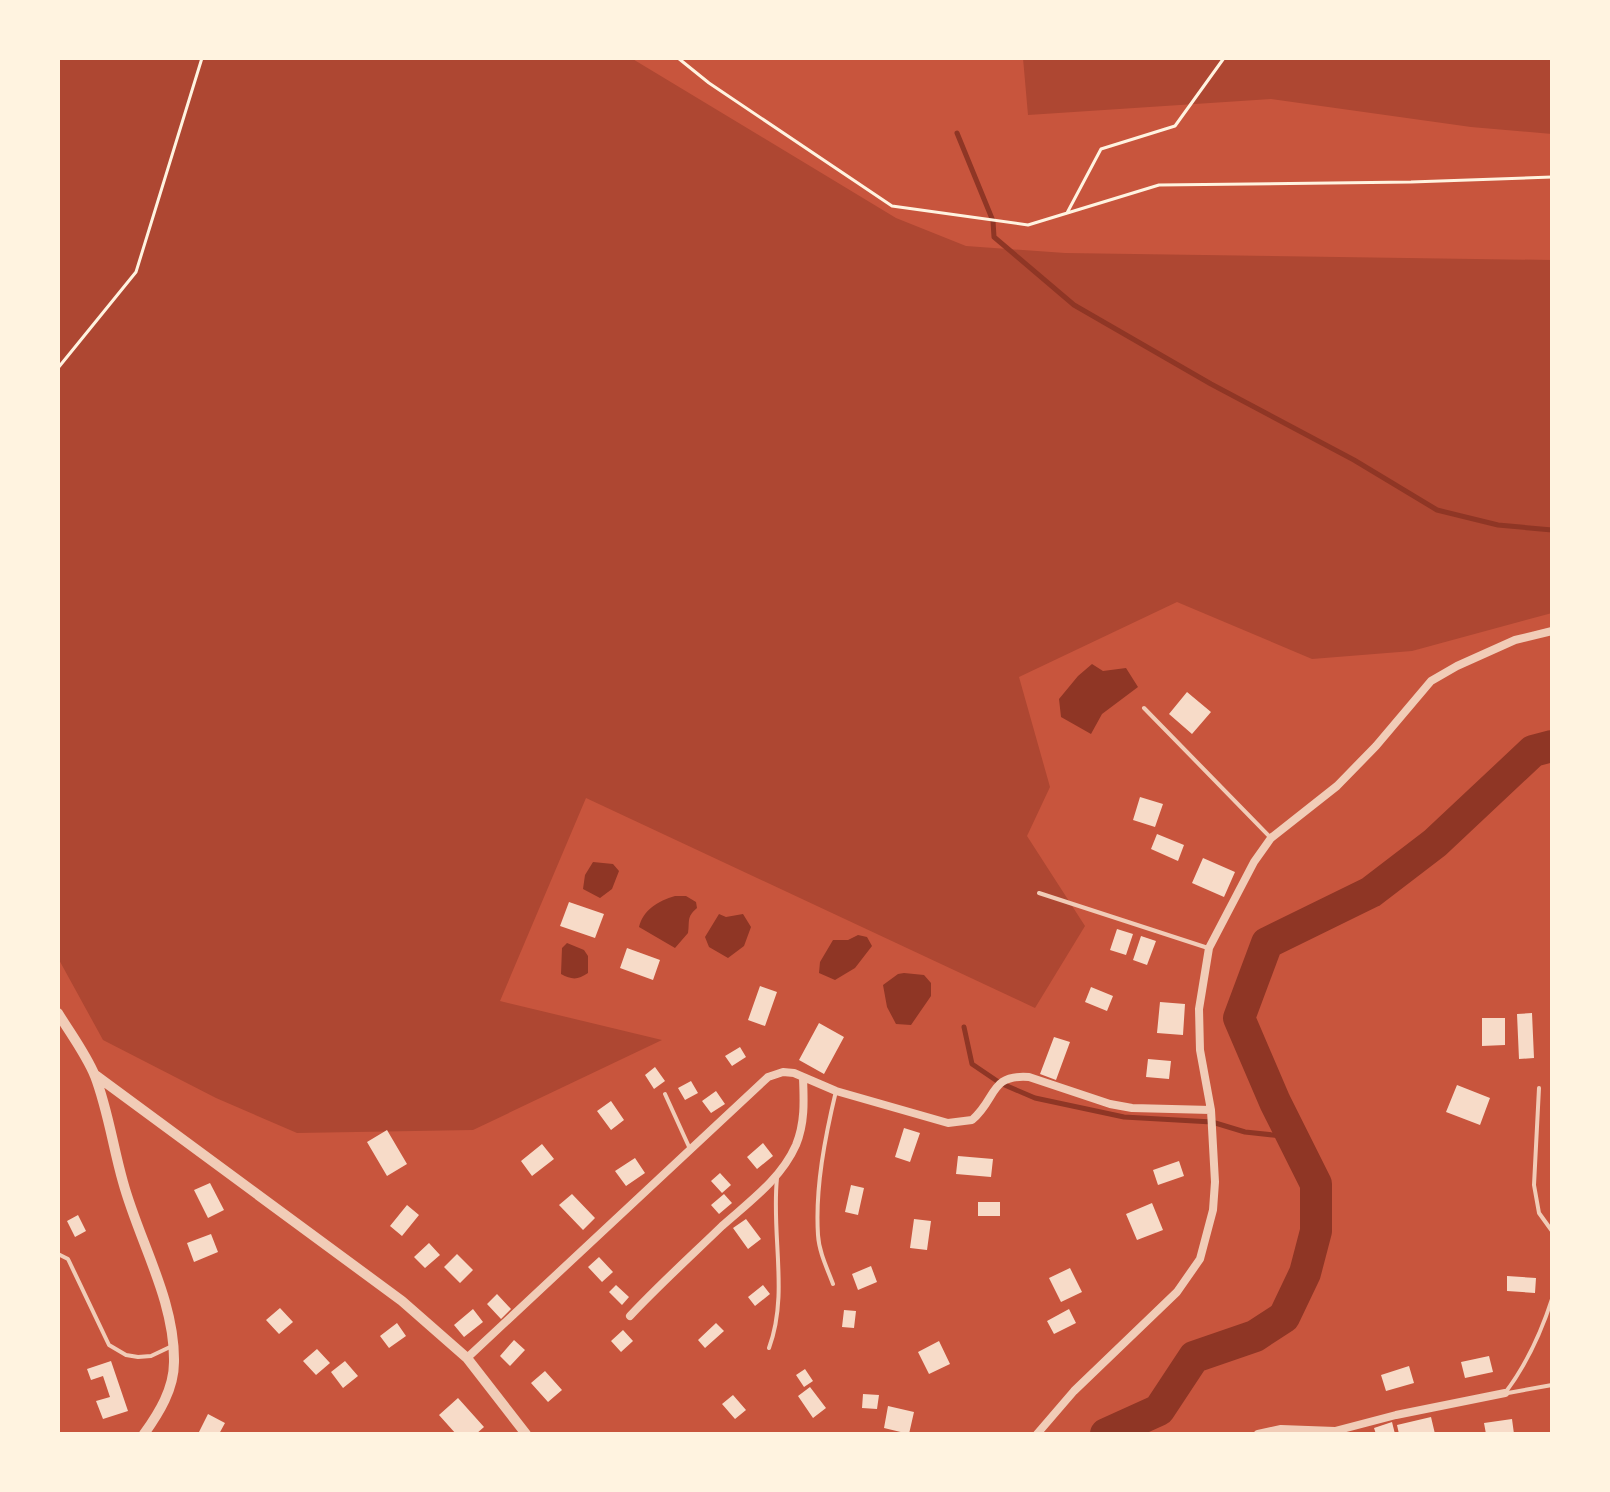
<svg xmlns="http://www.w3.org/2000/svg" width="1610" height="1492" font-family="'DM Sans',sans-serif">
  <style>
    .green { fill: #ae4732 }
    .water { fill: #8f3625 }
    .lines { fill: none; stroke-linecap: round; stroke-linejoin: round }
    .stream { stroke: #8f3625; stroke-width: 5 }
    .river { stroke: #8f3625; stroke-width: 32 }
    .building { fill: #f7dbc8 }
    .path { stroke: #fff3e0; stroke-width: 3 }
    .service { stroke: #f1ccb7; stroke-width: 4 }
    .minor { stroke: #f1ccb7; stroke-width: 8 }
    .tertiary { stroke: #f1ccb7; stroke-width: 10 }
  </style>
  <rect width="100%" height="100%" fill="#c8553d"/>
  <path class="green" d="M 58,58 L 631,58 L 896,218 L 966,246 L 1065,253 L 1552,260 L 1552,613 L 1412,651 L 1312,659 L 1177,602 L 1019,677 L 1050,787 L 1027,836 L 1085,926 L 1035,1008 L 586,798 L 500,1001 L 662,1040 L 473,1130 L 297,1133 L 216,1098 L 103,1040 L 58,958 Z
    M 1023,58 L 1552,58 L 1552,134 L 1471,127 L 1271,99 L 1028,115 Z"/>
  <path class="water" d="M 1092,664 L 1103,671 L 1126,668 L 1138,687 L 1102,714 L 1091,734 L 1061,717 L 1059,699 L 1078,676 Z
    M 593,862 L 613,864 L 619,871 L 612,889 L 600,898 L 583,889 L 585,875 Z
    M 675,896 L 686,896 L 696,902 L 697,908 C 686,917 690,922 688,933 L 675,948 L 639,927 C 643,910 658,901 675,896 Z
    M 719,914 L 726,917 L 743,914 L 751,927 L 744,946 L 728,958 L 709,947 L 705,937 Z
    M 858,935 L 867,937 L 872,946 L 855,968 L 835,980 L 819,973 L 820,962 L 833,940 L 848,940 Z
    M 567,943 L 584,950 L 588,956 L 588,973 C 578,980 572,980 561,974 L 562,948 Z
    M 904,973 L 924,975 L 931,983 L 931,996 L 911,1025 L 896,1024 L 887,1007 L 883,985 L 898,974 Z"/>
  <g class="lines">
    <path class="stream" d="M 957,133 L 993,221 L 994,237 L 1074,305 L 1211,384 L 1354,460 L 1437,510 L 1498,525 L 1552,530
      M 964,1027 L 972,1064 L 1000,1083 L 1035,1098 L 1124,1117 L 1212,1122 L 1245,1132 L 1292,1137"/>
    <path class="river" d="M 1106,1434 L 1159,1410 L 1194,1357 L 1255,1336 L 1284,1317 L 1305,1273 L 1316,1231 L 1316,1184 L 1275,1102 L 1239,1018 L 1267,943 L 1371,892 L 1435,843 L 1533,751 L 1552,746"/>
  </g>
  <path class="building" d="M 1187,692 L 1211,712 L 1192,734 L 1169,714 Z
    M 1140,797 L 1163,804 L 1155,827 L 1133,820 Z
    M 1157,834 L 1184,845 L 1178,861 L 1151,849 Z
    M 1203,858 L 1235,872 L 1224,897 L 1192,883 Z
    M 569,902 L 604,914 L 595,938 L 560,926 Z
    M 1117,929 L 1133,934 L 1126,955 L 1110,950 Z
    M 1141,936 L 1156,941 L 1147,965 L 1133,960 Z
    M 627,948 L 660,960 L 653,980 L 620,968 Z
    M 760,986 L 777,992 L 765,1026 L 748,1020 Z
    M 1091,987 L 1113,996 L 1107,1011 L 1085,1002 Z
    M 1160,1002 L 1185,1004 L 1183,1035 L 1157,1033 Z
    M 1532,1013 L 1534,1058 L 1519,1059 L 1517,1014 Z
    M 1482,1018 L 1505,1018 L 1505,1045 L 1482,1046 Z
    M 819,1023 L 844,1037 L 824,1074 L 799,1060 Z
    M 1054,1037 L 1070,1042 L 1056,1080 L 1040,1074 Z
    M 740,1047 L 746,1057 L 732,1066 L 725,1056 Z
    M 1148,1059 L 1171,1061 L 1169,1079 L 1146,1077 Z
    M 655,1067 L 665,1081 L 654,1089 L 645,1075 Z
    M 691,1081 L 698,1093 L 685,1100 L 678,1088 Z
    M 1457,1085 L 1490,1098 L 1480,1125 L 1446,1112 Z
    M 716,1091 L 725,1104 L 711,1113 L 702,1101 Z
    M 611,1101 L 624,1120 L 611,1130 L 597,1111 Z
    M 904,1128 L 920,1133 L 910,1162 L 895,1157 Z
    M 387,1130 L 407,1164 L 387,1176 L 367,1142 Z
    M 763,1143 L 773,1156 L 757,1169 L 747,1157 Z
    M 542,1144 L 554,1159 L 532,1176 L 521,1161 Z
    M 958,1156 L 993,1159 L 991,1177 L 956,1174 Z
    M 635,1158 L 645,1173 L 626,1186 L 615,1171 Z
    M 1179,1161 L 1184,1176 L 1158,1185 L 1153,1170 Z
    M 720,1173 L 731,1185 L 722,1193 L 711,1181 Z
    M 210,1183 L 224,1210 L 208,1218 L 194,1190 Z
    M 851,1185 L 864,1188 L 858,1215 L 845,1212 Z
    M 572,1194 L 595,1218 L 583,1230 L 559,1205 Z
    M 724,1194 L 732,1203 L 719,1214 L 711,1205 Z
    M 978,1202 L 1000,1202 L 1000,1216 L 978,1216 Z
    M 1152,1203 L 1163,1230 L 1137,1240 L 1126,1214 Z
    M 407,1205 L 419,1215 L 402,1236 L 390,1226 Z
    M 78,1215 L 86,1231 L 75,1237 L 67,1221 Z
    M 746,1219 L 761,1239 L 748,1249 L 733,1228 Z
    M 914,1219 L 931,1221 L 927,1250 L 910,1248 Z
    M 211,1234 L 218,1252 L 194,1262 L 187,1243 Z
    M 429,1243 L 440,1255 L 425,1268 L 414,1257 Z
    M 457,1254 L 473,1270 L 460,1283 L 444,1267 Z
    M 599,1257 L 613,1272 L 602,1282 L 588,1267 Z
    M 871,1266 L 877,1282 L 858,1290 L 852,1274 Z
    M 1070,1268 L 1082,1292 L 1061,1302 L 1049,1278 Z
    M 1507,1276 L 1536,1278 L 1535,1293 L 1507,1291 Z
    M 616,1285 L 629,1297 L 622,1305 L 609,1292 Z
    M 763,1285 L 770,1294 L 755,1306 L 748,1297 Z
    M 497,1294 L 511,1309 L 501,1319 L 487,1304 Z
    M 280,1308 L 293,1322 L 279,1334 L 266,1320 Z
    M 473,1309 L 483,1322 L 464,1337 L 454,1325 Z
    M 1069,1309 L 1076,1323 L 1054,1334 L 1047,1321 Z
    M 844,1310 L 856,1311 L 854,1328 L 842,1327 Z
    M 397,1323 L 406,1336 L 389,1348 L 380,1336 Z
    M 716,1323 L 724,1331 L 705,1348 L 698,1340 Z
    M 623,1330 L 633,1341 L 621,1352 L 611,1341 Z
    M 514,1340 L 525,1350 L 510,1366 L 500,1356 Z
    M 939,1341 L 950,1364 L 929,1374 L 918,1352 Z
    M 317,1349 L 330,1363 L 316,1375 L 303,1361 Z
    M 1489,1356 L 1493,1372 L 1465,1378 L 1461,1362 Z
    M 111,1361 L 128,1411 L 103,1419 L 96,1401 L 110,1397 L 103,1376 L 91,1380 L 87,1369 Z
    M 345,1361 L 358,1376 L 343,1388 L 331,1372 Z
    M 1409,1366 L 1414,1383 L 1386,1391 L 1381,1375 Z
    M 805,1369 L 813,1381 L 804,1387 L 796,1375 Z
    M 545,1371 L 562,1390 L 548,1402 L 531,1383 Z
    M 810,1387 L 826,1408 L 813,1418 L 798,1396 Z
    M 863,1394 L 879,1395 L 877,1409 L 862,1408 Z
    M 733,1395 L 746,1410 L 735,1419 L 722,1404 Z
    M 458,1398 L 484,1427 L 476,1434 L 456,1434 L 439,1415 Z
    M 888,1406 L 914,1412 L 909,1434 L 884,1428 Z
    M 208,1414 L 225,1423 L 219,1434 L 198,1434 Z
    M 1431,1417 L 1435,1434 L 1399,1434 L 1397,1425 Z
    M 1512,1419 L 1514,1434 L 1486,1434 L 1484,1423 Z
    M 1392,1422 L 1395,1434 L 1376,1434 L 1374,1428 Z"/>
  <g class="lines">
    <path class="path" d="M 678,58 L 709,83 L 892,206 L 1028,225 L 1159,185 L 1411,182 L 1552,177
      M 1067,213 L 1101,149 L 1175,126 L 1224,58
      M 58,368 L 136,272 L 202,58"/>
    <path class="service" d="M 1144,708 L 1271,838
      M 1039,893 L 1208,948
      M 1539,1088 L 1534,1185 L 1539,1213 L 1552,1231
      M 665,1094 L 690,1149
      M 58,1254 L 68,1259 L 109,1345 L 126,1355 L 138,1357 L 151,1356 L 170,1347
      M 833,1284 C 827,1268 819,1252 818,1235 C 815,1188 825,1137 836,1091
      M 769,1348 C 789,1294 771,1235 777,1178
      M 1505,1393 C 1527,1364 1541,1333 1552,1299
      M 1508,1393 L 1552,1385"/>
    <path class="minor" d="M 630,1316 C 659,1285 691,1256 722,1226 C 749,1202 781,1179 796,1145 C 805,1123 804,1101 803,1078
      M 467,1358 L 768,1077 L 783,1072 L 794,1073 L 836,1091 L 948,1123 L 972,1120 C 997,1099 989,1074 1029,1077 L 1110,1104 L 1132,1108 L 1211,1110
      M 1037,1434 L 1074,1391 L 1177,1292 L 1200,1259 L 1213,1210 L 1215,1182 L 1211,1110 L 1200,1050 L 1199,1009 L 1209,948 L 1254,862 L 1271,838 L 1337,786 L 1376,746 L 1431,681 L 1457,666 L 1515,640 L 1552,631
      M 1258,1434 L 1281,1429 L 1335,1431 L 1396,1415 L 1505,1393"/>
    <path class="tertiary" d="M 58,1013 C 70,1033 86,1054 95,1076 C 108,1110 113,1147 123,1182 C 139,1241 175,1300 174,1362 C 174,1389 159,1413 144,1434
      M 94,1074 L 402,1301 L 467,1358 L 526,1434"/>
  </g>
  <rect width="1610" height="1492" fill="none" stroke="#fff3e0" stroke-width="120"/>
</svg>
